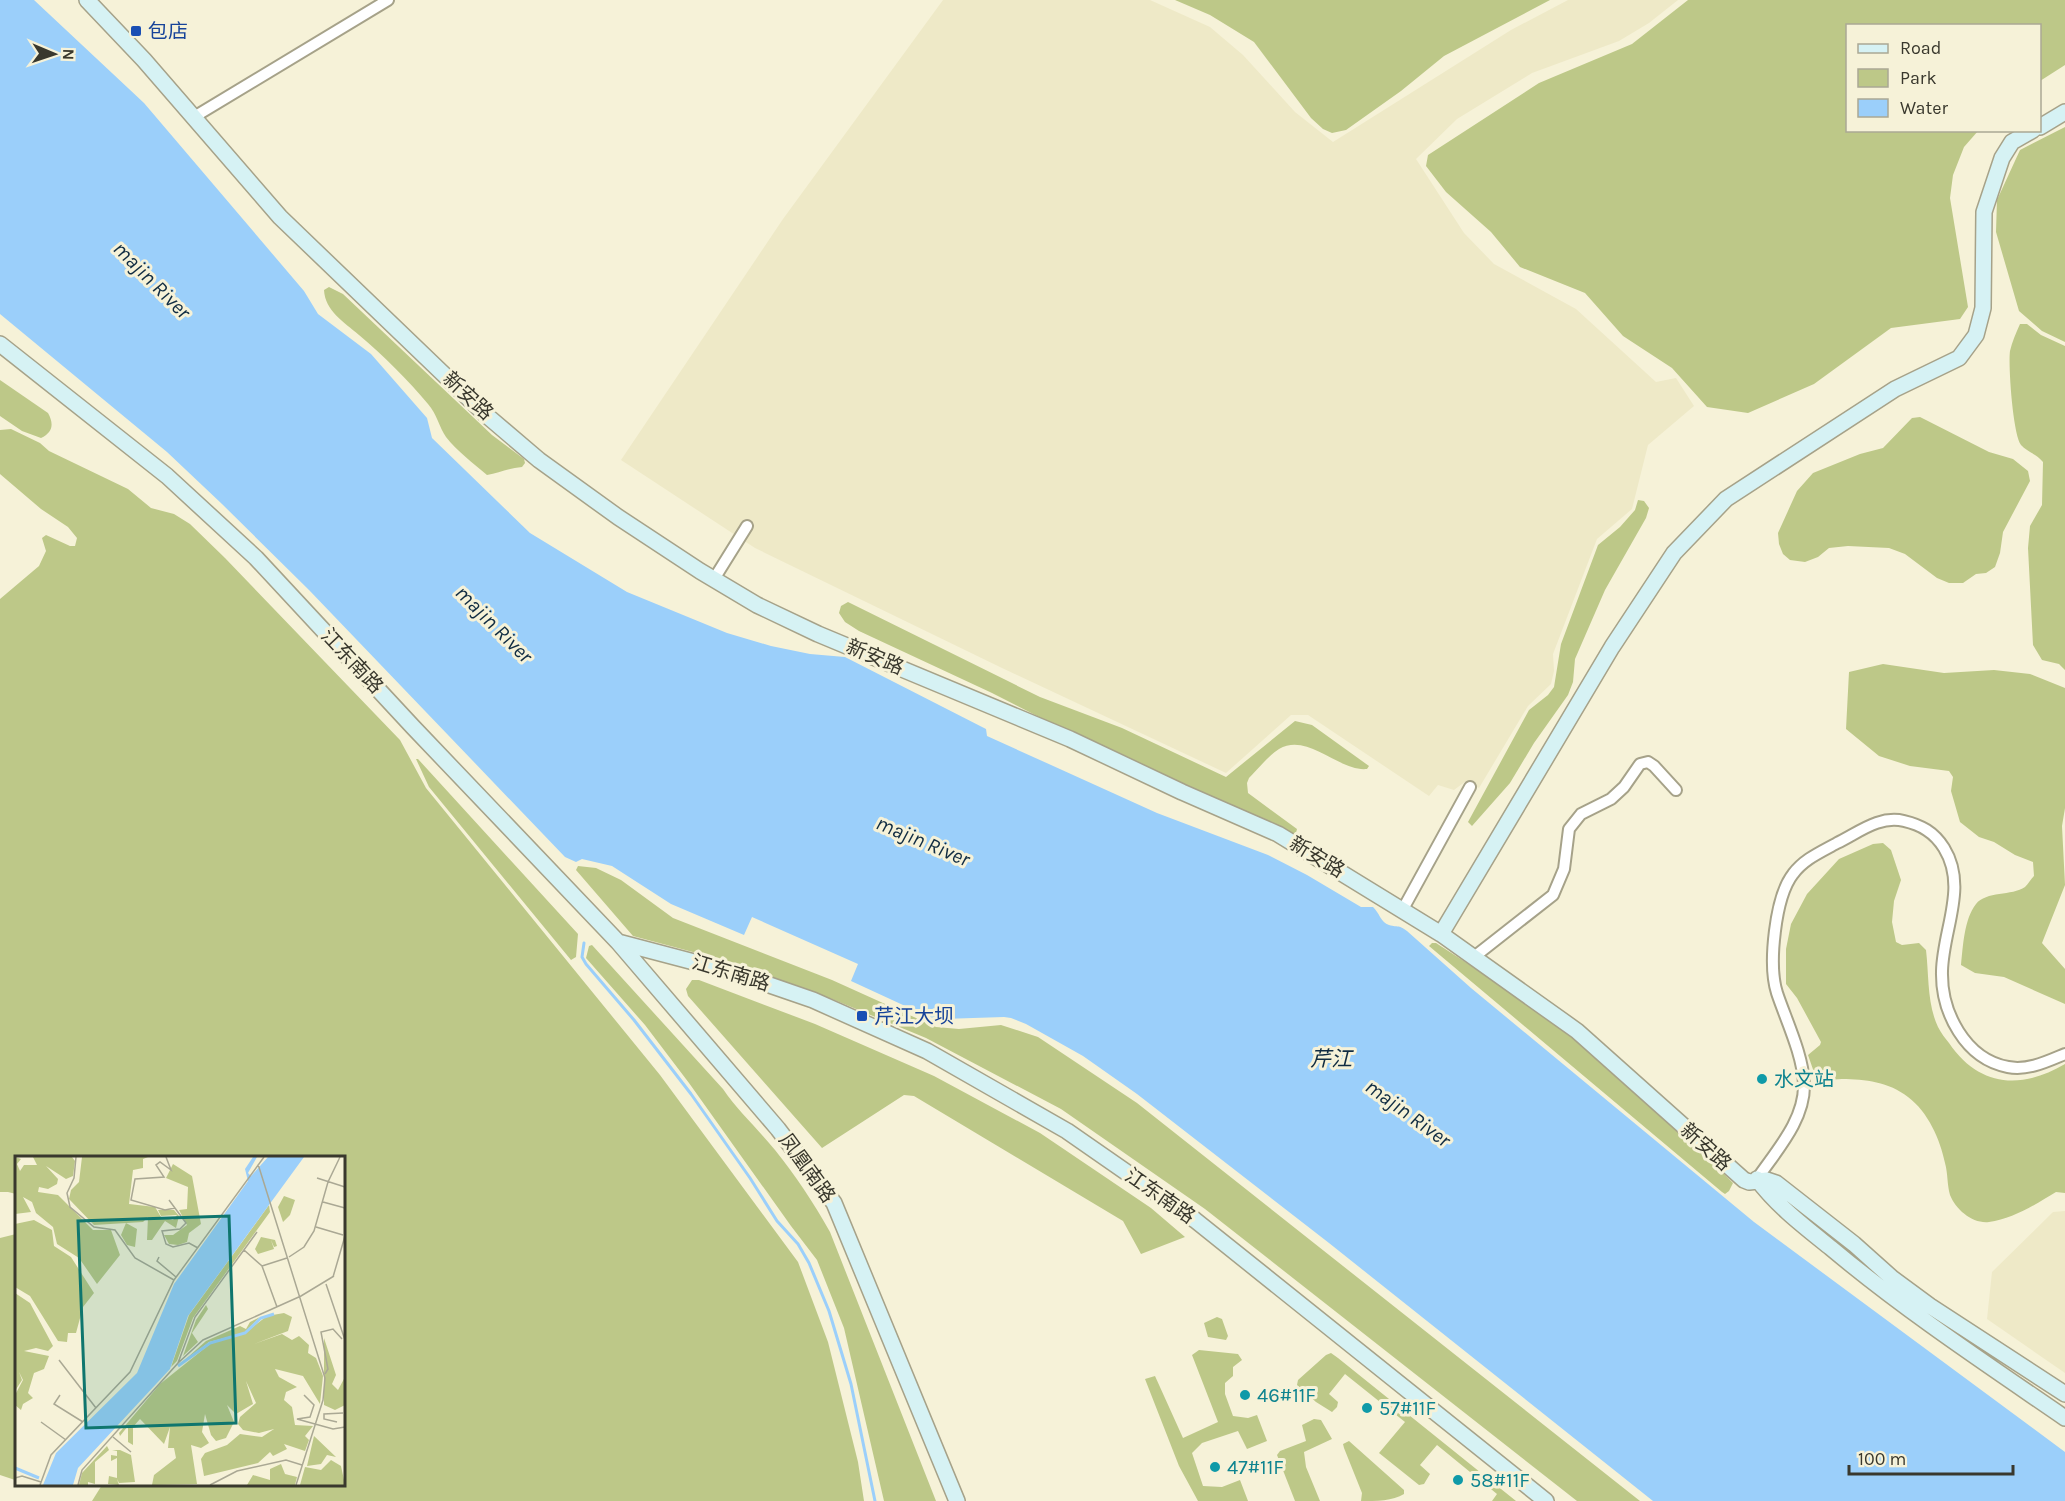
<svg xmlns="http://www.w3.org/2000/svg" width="2065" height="1501" font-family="Karla,'Noto Sans SC',sans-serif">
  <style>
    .built { fill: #eee9c7 }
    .green { fill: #bdc888 }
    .water { fill: #9bcffa }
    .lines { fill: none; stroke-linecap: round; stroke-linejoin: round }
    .stream { stroke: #9bcffa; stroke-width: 3 }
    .street-casing { stroke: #a6a289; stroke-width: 14 }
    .secondary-casing { stroke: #a6a289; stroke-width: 18 }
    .street { stroke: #fff; stroke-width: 10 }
    .secondary { stroke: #d6f2f4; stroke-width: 15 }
    .transit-dot { fill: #1a4fb4; stroke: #f6f2d8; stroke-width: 2 }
    .culture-dot { fill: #0f9aa8; stroke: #f6f2d8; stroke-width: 2 }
    .labels { text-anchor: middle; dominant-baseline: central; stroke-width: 6; stroke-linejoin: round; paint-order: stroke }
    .transit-label { font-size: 20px; fill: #164399; stroke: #f6f2d8; text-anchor: start }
    .street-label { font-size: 20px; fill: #39382d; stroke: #f6f2d8 }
    .culture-label { font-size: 20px; fill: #0d838f; stroke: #f6f2d8; text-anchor: start }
    .water-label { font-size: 21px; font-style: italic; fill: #102c42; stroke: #f6f2d8 }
    .inset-river { fill: none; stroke: #9bcffa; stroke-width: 3 }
    .inset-road { fill: none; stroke: #aaa894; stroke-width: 1.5 }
    .view { fill: #0f766e; fill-opacity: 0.15; stroke: #0f766e; stroke-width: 3 }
    .inset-edge { fill: none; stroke: #39382d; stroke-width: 3 }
  </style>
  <rect width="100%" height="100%" fill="#f6f2d8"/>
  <path class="built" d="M 943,0 L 1150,0 L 1210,27 L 1243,55 L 1295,112 L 1333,142 L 1511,30 L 1568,0 L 1678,0 L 1649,23 L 1619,41 L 1532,73 L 1457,119 L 1416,159 L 1464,233 L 1494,264 L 1576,309 L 1656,382 L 1676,378 L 1694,406 L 1648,445 L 1632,509 L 1597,539 L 1553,654 L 1554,671 L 1551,684 L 1528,706 L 1479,788 L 1466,781 L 1454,790 L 1438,785 L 1429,796 L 1308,715 L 1291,715 L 1226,773 L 1002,668 L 755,548 L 621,460 L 783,219 Z
    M 2065,1211 L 2065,1373 L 1987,1319 L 1992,1272 L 2053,1212 Z"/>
  <path class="green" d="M 1175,0 L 1550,0 L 1444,56 L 1401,91 L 1346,130 L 1332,133 L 1323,129 L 1311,118 L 1254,42 L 1210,15 Z
    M 1688,0 L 2065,0 L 2065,65 L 2040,81 L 2040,26 L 1848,26 L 1848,130 L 1978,131 L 1964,147 L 1953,175 L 1950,198 L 1968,307 L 1960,319 L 1891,328 L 1814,384 L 1748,413 L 1707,407 L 1672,368 L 1623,336 L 1585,293 L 1520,267 L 1491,232 L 1446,192 L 1426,166 L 1428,155 L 1539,83 L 1632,44 Z
    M 2065,127 L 2065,342 L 2042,331 L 2019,311 L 1996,232 L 1997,200 L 2020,150 Z
    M 329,287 L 343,294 L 492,435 L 524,459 L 525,463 L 522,467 C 509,468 499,473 487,475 C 473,463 457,451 446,437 C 439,427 437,414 428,404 C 408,380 384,356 359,335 C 344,322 325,311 324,290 Z
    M 2020,324 L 2027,324 L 2041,335 L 2065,346 L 2065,670 L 2059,664 L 2042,660 L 2033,645 L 2028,548 L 2030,526 L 2042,505 L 2043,462 C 2037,454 2027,452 2021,445 C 2013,435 2008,365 2010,351 C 2012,342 2016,333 2020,324 Z
    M 0,380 L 48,413 C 54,424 53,432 41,438 L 22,431 L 0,416 Z
    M 1920,417 L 1989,452 L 2013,459 L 2028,471 L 2030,481 L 2003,532 L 2000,553 L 1995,567 L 1986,573 L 1976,574 L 1963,583 L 1949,583 L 1937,578 L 1905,554 L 1889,548 L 1848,546 L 1829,548 L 1818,557 L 1805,562 L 1790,560 L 1783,554 L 1779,544 L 1778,533 L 1797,491 L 1813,473 L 1860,454 L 1883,448 L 1912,418 Z
    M 11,429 L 40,443 L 49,451 L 128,489 L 151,508 L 174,514 L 190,524 L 225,558 L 400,740 L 426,788 L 660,1075 L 798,1262 L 828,1342 L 858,1462 L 864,1501 L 92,1501 L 102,1485 L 344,1484 L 344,1158 L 16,1158 L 16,1194 L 8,1192 L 0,1192 L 0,599 L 39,566 L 46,551 L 42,538 L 46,535 L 70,546 L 75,546 L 77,538 L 68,527 L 41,509 L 0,474 L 0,430 Z
    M 1638,500 L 1644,501 L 1649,508 L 1646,518 L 1605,590 L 1575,659 L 1573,682 L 1568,695 L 1534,743 L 1510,783 L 1472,826 L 1468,822 L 1529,710 L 1548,695 L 1554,687 L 1561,644 L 1598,545 L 1620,527 L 1635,510 Z
    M 848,602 L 1040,697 L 1122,728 L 1226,777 L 1295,721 L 1312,725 L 1369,766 L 1367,769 C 1339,772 1308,732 1279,749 C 1268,756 1258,769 1249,778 L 1247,783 L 1248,793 L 1297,829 L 1296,833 L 1290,833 L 1094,745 L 992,693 L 859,631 L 845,622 L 839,613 L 841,606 Z
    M 1883,664 L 1944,673 L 1994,670 L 2030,674 L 2065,688 L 2065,808 L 2062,826 L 2065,885 L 2042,943 L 2065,969 L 2065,1004 L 2004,977 L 1975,973 L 1961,965 C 1963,947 1964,919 1976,904 C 1986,891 2012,896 2025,887 C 2028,884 2031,879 2034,876 L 2033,862 L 2015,855 L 1994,842 L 1979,837 L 1960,822 L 1951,791 L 1953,777 L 1949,771 L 1910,766 L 1879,756 L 1846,729 L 1849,672 Z
    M 416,759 L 418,759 L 578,934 L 576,957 L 571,960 L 429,787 Z
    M 1883,843 L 1891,850 L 1901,880 L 1894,901 L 1892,922 L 1896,942 L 1902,945 L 1919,943 L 1926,950 C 1929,975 1927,1004 1938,1027 C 1941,1033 1945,1038 1949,1043 C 1979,1087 2021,1090 2065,1064 L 2065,1193 L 2056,1192 C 2036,1204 2013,1219 1989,1222 C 1973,1224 1956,1210 1950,1195 C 1947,1185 1948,1174 1945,1163 C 1940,1139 1928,1112 1908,1097 C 1889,1082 1865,1079 1842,1079 C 1833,1079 1824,1082 1816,1078 L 1808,1055 L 1820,1045 L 1821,1042 L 1797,998 L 1786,984 L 1786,949 L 1791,924 L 1807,894 L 1839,859 L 1873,844 Z
    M 578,866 L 596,868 L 621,880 L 673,918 L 832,980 L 936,1027 L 959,1029 L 1001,1025 L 1038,1037 L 1137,1103 L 1640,1501 L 1577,1501 L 1205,1209 L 1061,1109 L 926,1038 L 832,999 L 719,959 L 633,936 L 576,870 Z
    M 1432,943 L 1436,943 C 1485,975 1537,1006 1583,1044 C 1635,1087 1685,1135 1733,1183 L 1729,1191 L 1725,1194 L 1722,1192 L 1429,946 Z
    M 592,945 L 723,1089 C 738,1111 758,1129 775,1150 C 795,1175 814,1203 830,1232 L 936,1501 L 884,1501 L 844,1328 L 817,1260 L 791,1226 L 689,1083 L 645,1025 L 586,958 L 589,946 Z
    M 692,980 L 699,980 L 815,1024 L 934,1076 L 1040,1133 L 1151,1208 L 1185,1237 L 1141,1254 L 1123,1221 L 914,1096 L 904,1095 L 822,1148 L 688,996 L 686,989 Z
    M 16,1234 L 16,1480 L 15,1480 L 0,1475 L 0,1238 Z
    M 1217,1317 L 1222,1319 L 1228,1336 L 1226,1340 L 1208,1337 L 1204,1323 Z
    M 1199,1350 L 1238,1354 L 1242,1360 L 1233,1367 L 1233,1376 L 1225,1383 L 1225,1394 L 1233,1416 L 1248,1418 L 1257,1415 L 1267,1441 L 1247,1449 L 1238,1431 L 1202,1443 L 1192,1453 L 1203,1486 L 1222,1487 L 1240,1480 L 1248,1501 L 1198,1501 L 1179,1466 L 1145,1379 L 1155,1376 L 1183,1438 L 1218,1422 L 1192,1355 Z
    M 1331,1353 L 1338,1358 L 1516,1501 L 1492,1501 L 1497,1494 L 1437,1445 L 1420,1465 L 1430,1474 L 1424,1484 L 1419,1485 L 1379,1453 L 1405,1422 L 1345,1374 L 1329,1394 L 1338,1402 L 1337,1407 L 1332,1412 L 1316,1402 L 1297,1385 L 1298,1380 L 1326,1355 Z
    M 1314,1419 L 1321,1420 L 1332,1439 L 1304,1452 L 1306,1467 L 1320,1501 L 1295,1501 L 1277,1455 L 1280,1451 L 1306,1441 L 1302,1425 Z
    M 1349,1441 L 1404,1490 L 1404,1494 C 1393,1501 1376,1501 1361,1501 L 1362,1493 L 1344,1448 L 1343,1444 Z"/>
  <path class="water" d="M 0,0 L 34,0 L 144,103 L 304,291 L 318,314 L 371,354 L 427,418 L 432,438 L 530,533 L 627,592 L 727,633 L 771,646 L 810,654 L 845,657 L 986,729 L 987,736 L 1157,813 L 1268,855 L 1307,875 L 1361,907 L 1373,907 C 1379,912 1381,923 1389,925 C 1399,928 1397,924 1407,931 L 1471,988 L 1754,1222 L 2065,1452 L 2065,1501 L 1653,1501 L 1329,1243 L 1137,1094 L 1083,1056 L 1026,1024 L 1011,1018 L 1004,1017 L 942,1019 L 929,1017 L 851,981 L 858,964 L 752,917 L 744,935 L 671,904 L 612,866 L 582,859 L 576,862 L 565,857 L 309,590 L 222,504 L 167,452 L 0,314 Z"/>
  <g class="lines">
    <path class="stream" d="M 584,943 L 582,957 L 586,964 L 634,1020 L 691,1094 L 750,1178 L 777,1221 L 798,1244 L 809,1263 L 829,1311 L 851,1384 L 875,1501"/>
    <defs>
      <path id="street" d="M 194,117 L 388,0
        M 714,579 L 747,526
        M 1403,909 L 1470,787
        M 1474,957 L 1553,895 L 1564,869 L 1569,829 L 1581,814 L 1611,799 L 1624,787 L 1640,764 L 1648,762 L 1654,766 L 1676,790
        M 1757,1179 C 1776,1151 1805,1120 1804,1084 C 1803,1055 1786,1020 1777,993 C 1768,965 1775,897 1793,874 C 1804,859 1821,852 1837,843 C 1858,833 1879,815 1904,821 C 1921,825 1934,832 1944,848 C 1968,887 1943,929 1942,971 C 1941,1012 1965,1059 2008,1067 C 2028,1071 2048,1061 2065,1054"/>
      <path id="secondary" d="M 87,0 L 144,60 L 280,217 L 485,414 L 539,460 L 618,517 L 700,571 L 757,605 L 818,634 L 1070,739 L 1182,792 L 1278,834 L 1441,934 L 1577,1031 L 1744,1180 L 1749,1182 L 1767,1180 L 1776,1183 L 1854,1244 L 1892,1278 L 1930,1306 L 2065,1394
        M 2040,127 L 2065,112
        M 0,344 L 167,476 L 256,558 L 413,727 L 618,942 L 778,1129 L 834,1203 L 957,1501
        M 1441,934 L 1612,647 L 1674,553 L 1726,499 L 1895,389 L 1959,358 L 1976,335 L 1983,308 L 1984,212 L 2002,158 L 2012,142 L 2033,130
        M 618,942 L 732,972 L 813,1000 L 927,1051 L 1067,1131 L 1195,1220 L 1546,1501
        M 1757,1179 C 1777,1206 1805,1227 1831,1248 C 1905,1310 1985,1363 2065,1418"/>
    </defs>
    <use href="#street" class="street-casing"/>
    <use href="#secondary" class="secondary-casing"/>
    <use href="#street" class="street"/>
    <use href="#secondary" class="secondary"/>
  </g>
  <g class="transit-dot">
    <rect x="130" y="25" width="12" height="12" rx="3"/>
    <rect x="856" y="1010" width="12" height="12" rx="3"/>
  </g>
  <g class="culture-dot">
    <circle cx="1762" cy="1079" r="6"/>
    <circle cx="1245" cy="1395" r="6"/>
    <circle cx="1367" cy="1408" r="6"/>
    <circle cx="1215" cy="1467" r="6"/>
    <circle cx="1458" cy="1480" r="6"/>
  </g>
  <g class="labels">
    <g class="transit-label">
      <text x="148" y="31">包店</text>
      <text x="874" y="1016">芹江大坝</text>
    </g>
    <g class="street-label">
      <text transform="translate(468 396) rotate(43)">新安路</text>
      <text transform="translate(875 657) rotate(23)">新安路</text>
      <text transform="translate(352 661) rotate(47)">江东南路</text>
      <text transform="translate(1317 857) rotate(31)">新安路</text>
      <text transform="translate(731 973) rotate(17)">江东南路</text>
      <text transform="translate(1706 1147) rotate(42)">新安路</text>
      <text transform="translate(807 1168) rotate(54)">凤凰南路</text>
      <text transform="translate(1160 1196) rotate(35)">江东南路</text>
    </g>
    <g class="culture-label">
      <text x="1774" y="1079">水文站</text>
      <text x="1257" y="1395">46#11F</text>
      <text x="1379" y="1408">57#11F</text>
      <text x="1227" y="1467">47#11F</text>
      <text x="1470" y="1480">58#11F</text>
    </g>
    <g class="water-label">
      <text transform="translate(152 280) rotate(45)">majin River</text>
      <text transform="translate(494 624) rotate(45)">majin River</text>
      <text transform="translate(923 841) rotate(23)">majin River</text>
      <text x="1331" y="1059">芹江</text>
      <text transform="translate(1408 1113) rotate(36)">majin River</text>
    </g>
  </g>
  <g transform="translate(15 1156)">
    <rect width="330" height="330" fill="#f6f2d8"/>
    <path d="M 0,1 L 6,3 L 2,8 L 5,15 L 9,9 L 22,9 L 18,1 L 57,1 L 60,5 L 58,20 L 51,23 L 31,10 L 43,23 L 42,28 L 33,33 L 24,31 L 23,36 L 43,39 L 78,74 L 96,74 L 105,99 L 82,128 L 64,102 L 42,88 L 38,71 L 21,57 L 17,46 L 8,41 L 16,56 L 0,58 ZM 67,1 L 133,1 L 128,3 L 128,12 L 118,14 L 114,48 L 140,51 L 146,61 L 158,64 L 162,59 L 146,60 L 143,54 L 159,54 L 164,60 L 161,72 L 150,65 L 137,84 L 132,84 L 133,61 L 128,66 L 79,69 L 54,43 L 56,34 L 64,26 ZM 158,8 L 177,20 L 186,68 L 174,77 L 172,86 L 163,89 L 154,88 L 149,79 L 158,79 L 172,69 L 164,54 L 172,53 L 173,31 L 151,22 ZM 269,40 L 280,44 L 275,59 L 268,66 L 263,51 ZM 254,49 L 255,56 L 178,162 L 162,205 L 156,211 L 174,159 ZM 19,64 L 37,74 L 39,90 L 56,101 L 79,137 L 68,151 L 61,177 L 53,177 L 52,186 L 43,185 L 15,140 L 0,131 L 0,68 ZM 111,67 L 122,73 L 120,91 L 112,89 L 106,79 ZM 246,81 L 260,84 L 262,90 L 259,91 L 256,84 L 259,93 L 243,98 L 240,93 ZM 0,137 L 15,147 L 38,190 L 33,195 L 21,192 L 9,195 L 34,200 L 29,213 L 19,217 L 13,237 L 18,242 L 8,248 L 6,254 L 0,249 L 0,239 L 8,224 L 4,216 L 7,224 L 0,235 ZM 191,149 L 193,153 L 177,177 L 183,186 L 168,200 L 181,164 ZM 269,157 L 277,161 L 273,175 L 239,188 L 267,178 L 277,184 L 284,180 L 294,189 L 293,197 L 301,202 L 308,220 L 305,248 L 288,220 L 260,213 L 264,221 L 282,231 L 271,236 L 269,244 L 277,251 L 280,269 L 298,270 L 290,280 L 294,284 L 290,295 L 269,288 L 272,293 L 258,300 L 255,296 L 243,307 L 189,320 L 186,303 L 190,297 L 212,289 L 225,278 L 247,281 L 259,273 L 244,277 L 228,274 L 223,268 L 225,261 L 241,247 L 231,225 L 238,248 L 221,258 L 212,249 L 219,266 L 211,282 L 201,285 L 196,279 L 190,258 L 187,276 L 194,287 L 186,292 L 176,289 L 182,328 L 137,329 L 139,319 L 161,302 L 159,292 L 153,292 L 155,271 L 149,288 L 125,263 L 118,271 L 118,289 L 113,286 L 113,270 L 105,280 L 104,277 L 145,228 L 195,188 L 230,177 L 252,160 ZM 245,161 L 229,177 L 194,186 L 163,210 L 191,185 L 225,170 L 231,173 L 235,166 ZM 309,182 L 321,219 L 317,228 L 323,234 L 330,221 L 330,249 L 320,254 L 309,249 ZM 299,280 L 321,301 L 312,299 L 306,308 L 292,310 ZM 92,290 L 94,294 L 80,306 L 80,328 L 73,326 L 73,329 L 64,329 L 67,317 ZM 97,294 L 105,294 L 116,299 L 120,326 L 104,327 L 102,323 L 104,329 L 93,328 L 94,320 L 102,322 L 102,302 L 96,305 L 96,299 L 102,300 L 102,295 ZM 316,304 L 326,310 L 330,329 L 285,329 L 290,311 L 306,314 ZM 266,308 L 270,318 L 282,321 L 280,329 L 232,329 L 238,319 L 255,324 L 255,313 Z" fill="#bdc888"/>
    <path d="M 238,1 L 242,1 L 233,17 L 236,20 L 253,1 L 289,1 L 173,160 L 155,213 L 63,312 L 58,329 L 28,329 L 41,297 L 122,217 L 159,128 L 233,25 L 230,13 Z" fill="#9bcffa"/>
    <path class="inset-river" d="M 163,210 L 195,187 L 230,177 L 246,162 L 259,158M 0,312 L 24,322"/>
    <path class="inset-road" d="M 61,1 L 59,22 L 52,37 L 55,51 L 79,71 L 100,74 L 120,102 L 159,124M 151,1 L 156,14 L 145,6 L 141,9 L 149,21 L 120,23 L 116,44 L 150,54 L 160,52M 243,8 L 310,222 L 308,244 L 281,329M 302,22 L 330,31M 154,44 L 171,67 L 165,73 L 147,75 L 151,88 L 158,91 L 174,87 L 183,92M 308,46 L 330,52M 301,71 L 328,79M 229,94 L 247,110 L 262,151M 144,101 L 142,105 L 161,121M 274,101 L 289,91 L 299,75 L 313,26 L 325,1M 247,110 L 272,102M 318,121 L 330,80M 311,128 L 330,184M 44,204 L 81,252M 163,207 L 188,184 L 286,140 L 319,120M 310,218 L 313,213 L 306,176 L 318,173 L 327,183M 45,239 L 39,248 L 68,266M 289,239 L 299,249 L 295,261 L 282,263 L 318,273 L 330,271M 26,266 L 51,284M 322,266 L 309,263 L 309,258 L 328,257M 98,281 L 116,296M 0,322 L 7,320 L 26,326M 25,329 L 36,299 L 115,216 L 159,124 L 249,1M 63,329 L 67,314 L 163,207 L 180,161 L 242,76M 195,329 L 222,315 L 271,304 L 287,309"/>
    <path class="view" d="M 214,60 L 221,267 L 71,272 L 63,65 Z"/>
    <rect width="330" height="330" class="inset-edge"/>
  </g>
  <rect x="1846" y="24" width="195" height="108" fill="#f6f2d8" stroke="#aaa894" stroke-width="1.5"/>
  <rect x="1858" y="44" width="30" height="9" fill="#d6f2f4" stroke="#aaa894" stroke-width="1.5"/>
  <text x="1900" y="54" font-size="18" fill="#39382d">Road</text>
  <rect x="1858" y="69" width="30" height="18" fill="#bdc888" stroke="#aaa894" stroke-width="1.5"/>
  <text x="1900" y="84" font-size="18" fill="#39382d">Park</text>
  <rect x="1858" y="99" width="30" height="18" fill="#9bcffa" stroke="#aaa894" stroke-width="1.5"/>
  <text x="1900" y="114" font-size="18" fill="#39382d">Water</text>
  <g transform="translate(54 54) rotate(92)" stroke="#f6f2d8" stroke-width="4.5" paint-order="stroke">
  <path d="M0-4.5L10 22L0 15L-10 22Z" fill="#39382d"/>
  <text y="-9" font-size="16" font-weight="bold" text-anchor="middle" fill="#39382d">N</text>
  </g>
  <path d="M1849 1465v9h164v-9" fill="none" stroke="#39382d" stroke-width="3"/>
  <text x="1858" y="1465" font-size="18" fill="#39382d" stroke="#f6f2d8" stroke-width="4.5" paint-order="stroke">100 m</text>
</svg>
